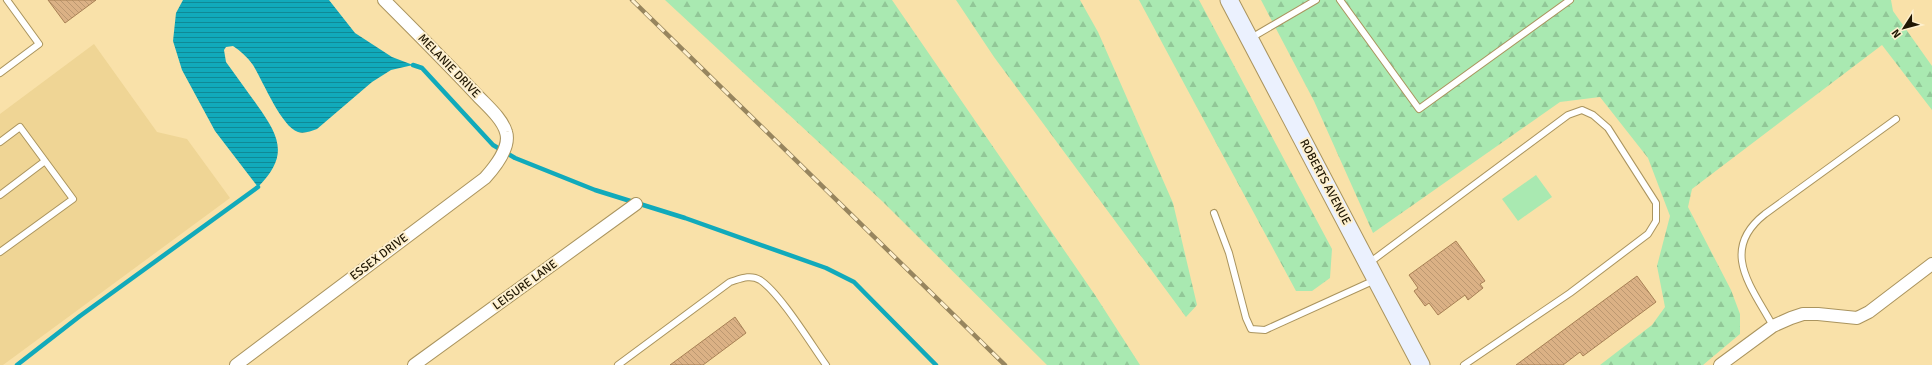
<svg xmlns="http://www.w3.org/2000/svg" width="1932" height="365" font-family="Signika,sans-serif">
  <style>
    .built { fill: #efd595 }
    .forest { fill: url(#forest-firs) }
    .pitch { fill: #a9e9b1 }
    .water { fill: url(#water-rules) }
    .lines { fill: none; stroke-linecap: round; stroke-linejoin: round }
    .stream { stroke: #1ab; stroke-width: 4.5 }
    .building { fill: url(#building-back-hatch); stroke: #a88055 }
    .lane-casing { stroke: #aa945e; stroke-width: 8 }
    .street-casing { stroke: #aa945e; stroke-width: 14 }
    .secondary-casing { stroke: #aa945e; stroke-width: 19 }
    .lane { stroke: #fff; stroke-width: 6 }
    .street { stroke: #fff; stroke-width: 12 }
    .secondary { stroke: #ebf1fe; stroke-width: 17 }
    .rail-casing { stroke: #97855e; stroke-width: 4.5 }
    .rail { stroke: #fef0ce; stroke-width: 3; stroke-dasharray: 9; stroke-linecap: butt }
    .labels { text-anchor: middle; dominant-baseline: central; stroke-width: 4; stroke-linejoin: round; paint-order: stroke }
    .street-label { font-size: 12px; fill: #201703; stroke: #fef0ce }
  </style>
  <defs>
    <pattern id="forest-firs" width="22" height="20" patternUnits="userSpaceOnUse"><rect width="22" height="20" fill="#a9e9b1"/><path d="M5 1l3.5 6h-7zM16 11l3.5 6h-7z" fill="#91c797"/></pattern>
    <pattern id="water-rules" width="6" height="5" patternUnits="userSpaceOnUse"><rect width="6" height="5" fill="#1ab"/><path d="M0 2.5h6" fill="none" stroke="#108996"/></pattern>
    <pattern id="building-back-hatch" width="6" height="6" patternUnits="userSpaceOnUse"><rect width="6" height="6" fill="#dbb185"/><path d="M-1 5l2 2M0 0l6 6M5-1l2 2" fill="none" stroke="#bc9871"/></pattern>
  </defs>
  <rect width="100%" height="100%" fill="#f9e1a9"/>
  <path class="built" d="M 94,44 L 157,132 L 187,139 L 230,198 L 3,365 L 0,365 L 0,114 Z"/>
  <path class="forest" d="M 665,0 L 892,0 L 1095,295 L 1140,365 L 1047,365 L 882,201 Z
    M 956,0 L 1080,0 L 1098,32 L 1173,203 L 1197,305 L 1186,317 L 994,57 Z
    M 1139,0 L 1199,0 L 1332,249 L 1330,278 L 1312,291 L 1296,291 Z
    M 1261,0 L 1891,0 L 1893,11 L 1932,66 L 1932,110 L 1882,45 L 1692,189 L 1688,207 L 1731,290 L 1740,314 L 1740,334 L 1703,365 L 1600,365 L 1652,325 L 1665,307 L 1657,266 L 1670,216 L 1648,158 L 1600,97 L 1560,102 L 1373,233 L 1314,101 Z"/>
  <path class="pitch" d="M 1536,175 L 1552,197 L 1518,221 L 1502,199 Z"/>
  <path class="water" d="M 183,0 L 329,0 L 355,33 L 392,57 L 413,65 L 391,70 L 372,82 L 317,129 C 311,131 304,134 298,132 C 281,126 263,81 253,65 C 247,57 241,51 233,46 L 226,47 L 224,50 L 226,62 C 237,77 247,91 257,105 C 280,137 289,156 258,187 L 215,131 L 182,70 L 173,41 L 176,13 Z"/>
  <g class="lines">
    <path class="stream" d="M 413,65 L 422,68 L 493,145 L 515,158 L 595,190 L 685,218 L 826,268 L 854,282 L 936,365
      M 17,365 L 80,316 L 258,187"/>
  </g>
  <path class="building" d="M 48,0 L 96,0 L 65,23 Z
    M 1456,241 L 1485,281 L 1480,284 L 1483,288 L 1468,300 L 1465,295 L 1438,315 L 1429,303 L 1425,306 L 1414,291 L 1418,288 L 1409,275 Z
    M 1637,276 L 1656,302 L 1583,356 L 1580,352 L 1563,365 L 1516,365 Z
    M 735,317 L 746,333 L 703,365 L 670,365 Z"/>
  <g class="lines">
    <defs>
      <path id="lane" d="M 1340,0 L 1419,109 L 1570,0
        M 1251,38 L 1316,0
        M 0,73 L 39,44 L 7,0
        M 0,142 L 20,127 L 73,199 L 0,252
        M 0,195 L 45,161
        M 1214,213 L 1229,253 L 1246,318 L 1251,329 L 1265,330 L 1375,280
        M 1369,263 L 1568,115 L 1582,110 L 1593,115 L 1608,128 L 1656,203 L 1656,221 L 1648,234 L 1570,293 L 1464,365
        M 1773,326 C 1751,286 1719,250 1765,214 L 1896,119
        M 618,365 L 730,282 C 740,279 750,274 760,280 C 780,293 811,344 826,365"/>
      <path id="street" d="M 236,365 L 485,178 C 494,168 511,147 506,132 C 502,118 486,105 476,94 C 446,62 415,31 384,0
        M 414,365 L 636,204
        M 1720,365 L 1773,326 L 1791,318 L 1803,314 L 1818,314 L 1857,318 L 1869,312 L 1932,264"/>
      <path id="secondary" d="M 1229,0 L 1421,365"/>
    </defs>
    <use href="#lane" class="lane-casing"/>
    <use href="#street" class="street-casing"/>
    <use href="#secondary" class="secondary-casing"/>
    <use href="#lane" class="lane"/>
    <use href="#street" class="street"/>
    <use href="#secondary" class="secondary"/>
    <defs>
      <path id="rail" d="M 632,0 L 1005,365"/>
    </defs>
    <use href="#rail" class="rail-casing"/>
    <use href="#rail" class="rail"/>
  </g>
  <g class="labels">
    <g class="street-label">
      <text transform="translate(449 66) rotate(46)">MELANIE DRIVE</text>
      <text transform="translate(1325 182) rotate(62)">ROBERTS AVENUE</text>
      <text transform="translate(379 257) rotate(-37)">ESSEX DRIVE</text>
      <text transform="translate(525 285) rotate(-36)">LEISURE LANE</text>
    </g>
  </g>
  <g transform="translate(1904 28) rotate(234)" stroke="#fef0ce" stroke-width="3" paint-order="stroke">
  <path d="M0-3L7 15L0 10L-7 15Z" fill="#201703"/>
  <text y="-6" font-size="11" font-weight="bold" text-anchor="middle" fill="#201703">N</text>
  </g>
</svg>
